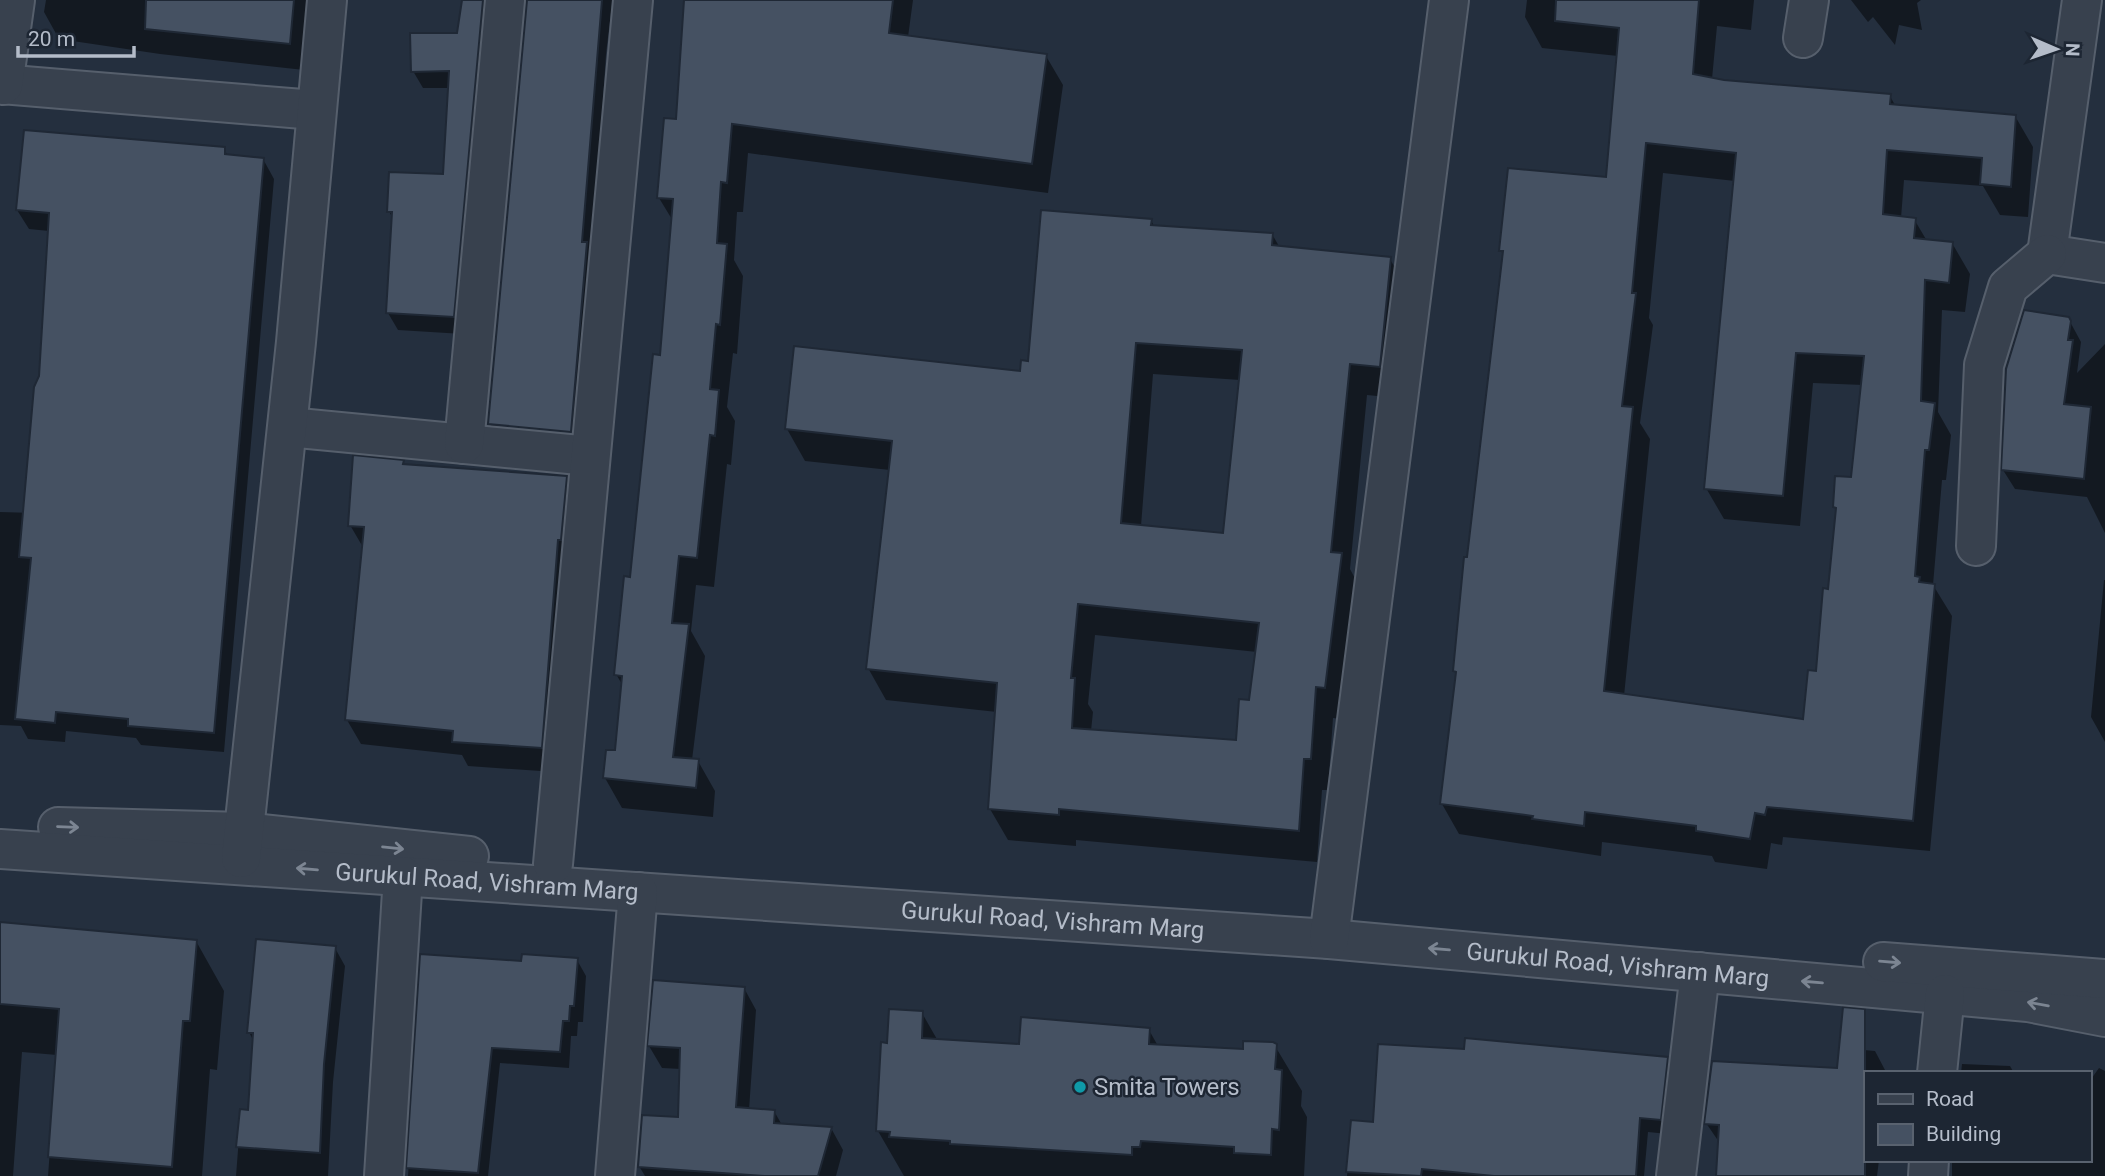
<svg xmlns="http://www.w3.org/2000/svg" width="2105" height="1176" font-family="Roboto,sans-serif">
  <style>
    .shadow { fill: #0007; fill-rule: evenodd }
    .building { fill: #455162; stroke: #1f2835; stroke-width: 2; fill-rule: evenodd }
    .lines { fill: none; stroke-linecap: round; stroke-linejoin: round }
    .minor-casing { stroke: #565f6c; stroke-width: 42 }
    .minor { stroke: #38414e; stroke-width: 38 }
    .oneway { stroke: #7c8592 }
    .culture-dot { fill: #0f9aa8; stroke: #1d2633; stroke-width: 2.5 }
    .labels { text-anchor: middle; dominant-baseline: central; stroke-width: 5; stroke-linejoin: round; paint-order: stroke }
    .street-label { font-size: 24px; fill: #b4bcc9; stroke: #1d2633 }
    .poi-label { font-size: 24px; fill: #b4bcc9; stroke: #1d2633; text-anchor: start }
  </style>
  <rect width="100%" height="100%" fill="#242f3e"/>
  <path class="shadow" d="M 46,0 L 312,0 L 304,70 L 160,54 L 59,39 L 44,12 Z
    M 464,0 L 502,0 L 463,334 L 398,330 L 388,313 L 393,219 L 389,211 L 445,176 L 450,88 L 423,88 L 413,71 L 459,34 Z
    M 528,0 L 627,0 L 625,5 L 612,4 L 606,54 L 580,449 L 500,441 L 490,424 ZM 498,423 L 580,431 L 580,435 L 498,427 Z
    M 685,0 L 913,0 L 908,37 L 1046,56 L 1063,85 L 1048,193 L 748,153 L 743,212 L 737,212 L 734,260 L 743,276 L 737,354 L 733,353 L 727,407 L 735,421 L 731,465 L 727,464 L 714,587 L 696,585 L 691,631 L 705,656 L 692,760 L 698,761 L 715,791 L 713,817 L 622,808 L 605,778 L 616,752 L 623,686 L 616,674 L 662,357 L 673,221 L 659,198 L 677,121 Z
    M 1527,0 L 1754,0 L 1751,30 L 1717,26 L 1712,79 L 1890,96 L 1896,107 L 2015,116 L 2033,147 L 2028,217 L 2000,215 L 1983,186 L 1904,180 L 1901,218 L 1914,219 L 1927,241 L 1952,243 L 1970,274 L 1965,312 L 1942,310 L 1938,412 L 1951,435 L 1946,480 L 1942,480 L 1933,585 L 1952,616 L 1930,851 L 1783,837 L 1782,845 L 1771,843 L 1767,869 L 1715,862 L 1712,856 L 1602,842 L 1601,856 L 1459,834 L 1442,804 L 1504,256 L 1501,251 L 1607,179 L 1618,56 L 1542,48 L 1525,17 ZM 1663,173 L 1735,181 L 1706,488 L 1724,519 L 1800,526 L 1813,383 L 1863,385 L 1852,479 L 1835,507 L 1837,511 L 1829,591 L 1817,673 L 1804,721 L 1624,696 L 1650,439 L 1640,423 L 1653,325 L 1649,318 Z
    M 1851,0 L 1921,0 L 1917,3 L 1922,30 L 1899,25 L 1895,45 L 1873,17 L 1868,22 Z
    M 224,149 L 228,156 L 263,159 L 274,179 L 224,752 L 141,745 L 136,738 L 66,731 L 65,742 L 28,739 L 21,726 L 0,725 L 0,512 L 35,513 L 49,231 L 29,229 L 17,210 Z
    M 1151,220 L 1154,226 L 1272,234 L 1280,248 L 1390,259 L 1408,291 L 1397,398 L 1367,395 L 1350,569 L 1359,586 L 1342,719 L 1333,718 L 1328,790 L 1322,790 L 1317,862 L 1076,840 L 1076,846 L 1008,840 L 990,809 L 997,712 L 886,700 L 868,668 L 890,470 L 805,461 L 787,429 L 1021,373 ZM 1153,374 L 1240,380 L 1224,535 L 1141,526 ZM 1095,635 L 1257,652 L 1250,702 L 1238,742 L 1091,731 L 1093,712 L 1088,704 Z
    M 2068,318 L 2081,342 L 2077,373 L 2105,344 L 2105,533 L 2087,497 L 2015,489 L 2003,470 Z
    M 403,462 L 405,466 L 566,477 L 580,502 L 555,772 L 468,766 L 462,755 L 361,744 L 347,720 L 364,549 L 350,525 Z
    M 2104,580 L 2105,580 L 2105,742 L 2091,717 Z
    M 0,923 L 196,941 L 224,991 L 217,1070 L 210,1069 L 202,1176 L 48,1176 L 57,1055 L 22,1052 L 13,1176 L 0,1176 Z
    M 335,948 L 345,966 L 333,1082 L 328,1176 L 236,1176 L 241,1111 L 250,1111 L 254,1042 L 249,1032 Z
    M 422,956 L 523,963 L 577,960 L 586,976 L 583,1022 L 578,1022 L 577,1036 L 571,1036 L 569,1068 L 500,1063 L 488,1176 L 408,1176 Z
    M 744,988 L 756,1010 L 749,1110 L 774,1111 L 782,1125 L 831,1128 L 843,1150 L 836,1176 L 645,1176 L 639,1166 L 680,1119 L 681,1069 L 662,1068 L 649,1046 Z
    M 922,1013 L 938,1041 L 1021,1045 L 1149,1030 L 1158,1046 L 1244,1051 L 1275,1046 L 1302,1091 L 1301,1106 L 1307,1117 L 1304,1176 L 904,1176 L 878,1131 L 889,1045 Z
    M 1841,1048 L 1875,1051 L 1885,1070 L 1885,1073 L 1865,1073 L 1865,1160 L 1879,1160 L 1877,1176 L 1717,1176 L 1719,1142 L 1706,1123 L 1839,1070 Z
    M 1667,1059 L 1675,1073 L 1668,1134 L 1648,1132 L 1644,1176 L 1347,1176 L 1352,1122 L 1375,1124 Z
    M 1962,1064 L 2010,1066 L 2014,1073 L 1961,1073 Z
    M 2099,1068 L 2105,1071 L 2105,1176 L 1952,1176 L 1952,1160 L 2089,1160 L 2089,1082 Z"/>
  <path class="building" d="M 146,0 L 294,0 L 290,44 L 145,29 Z
    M 462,0 L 483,0 L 454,317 L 386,313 L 392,212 L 387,212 L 389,172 L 443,174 L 449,71 L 411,72 L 410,33 L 457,33 Z
    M 527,0 L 602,0 L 582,242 L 587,242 L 571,432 L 488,424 Z
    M 684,0 L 893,0 L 889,33 L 1047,54 L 1032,164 L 732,124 L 727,183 L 721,182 L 717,243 L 727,244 L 720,325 L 716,324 L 710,389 L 719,390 L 715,436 L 710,435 L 697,558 L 679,556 L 672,623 L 689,624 L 673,757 L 699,759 L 696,788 L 603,778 L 606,750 L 615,750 L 622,676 L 614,675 L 624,576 L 630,577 L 653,354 L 660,355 L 673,199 L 657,198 L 664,118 L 676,119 Z
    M 1556,0 L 1699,0 L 1693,74 L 1724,80 L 1891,94 L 1890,104 L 2016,115 L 2011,187 L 1980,184 L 1982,158 L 1887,150 L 1883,214 L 1916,218 L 1914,238 L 1953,242 L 1949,283 L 1925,280 L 1921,401 L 1935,403 L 1929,450 L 1925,450 L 1915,576 L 1920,577 L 1919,582 L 1935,584 L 1913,821 L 1767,807 L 1765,815 L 1755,813 L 1750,839 L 1696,831 L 1696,826 L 1585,812 L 1584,826 L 1532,819 L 1533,816 L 1440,804 L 1456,672 L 1453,671 L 1464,557 L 1467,557 L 1503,251 L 1499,251 L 1508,168 L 1606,177 L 1619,28 L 1555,21 ZM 1646,143 L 1736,153 L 1704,489 L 1783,496 L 1796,353 L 1864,356 L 1851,477 L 1835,476 L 1833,507 L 1836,508 L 1828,589 L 1823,588 L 1816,671 L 1808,670 L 1803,719 L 1604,691 L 1633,407 L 1622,406 L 1636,293 L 1632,293 Z
    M 24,130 L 225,147 L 225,154 L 264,158 L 214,733 L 128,726 L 128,719 L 56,712 L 55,723 L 15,719 L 31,558 L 19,557 L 34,387 L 39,376 L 49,213 L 16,210 Z
    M 1041,210 L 1152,219 L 1151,225 L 1273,233 L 1272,245 L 1391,257 L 1380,367 L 1350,364 L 1331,552 L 1342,553 L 1325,688 L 1316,687 L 1311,759 L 1304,759 L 1299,831 L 1059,809 L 1059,815 L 988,809 L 997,683 L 866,669 L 892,441 L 785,429 L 794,346 L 1020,371 L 1021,360 L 1028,361 ZM 1136,343 L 1242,350 L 1223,533 L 1121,523 ZM 1078,604 L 1259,623 L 1249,700 L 1239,699 L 1236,740 L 1072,728 L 1075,678 L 1071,678 Z
    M 2024,310 L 2069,317 L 2071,321 L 2068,340 L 2073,340 L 2064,404 L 2091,407 L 2084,479 L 2001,470 L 2006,369 Z
    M 353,455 L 404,460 L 403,464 L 567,476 L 561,540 L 558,540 L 542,748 L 452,742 L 453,731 L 345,720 L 364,527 L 348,526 Z
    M 0,922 L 197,940 L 190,1021 L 183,1021 L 172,1167 L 48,1157 L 59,1009 L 0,1004 Z
    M 256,939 L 336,946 L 324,1064 L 320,1153 L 236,1147 L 240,1109 L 248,1110 L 253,1033 L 247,1033 Z
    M 420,954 L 521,961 L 522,954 L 578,958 L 574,1006 L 570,1006 L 569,1021 L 563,1021 L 560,1052 L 492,1048 L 478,1173 L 406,1168 Z
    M 653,980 L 745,987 L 736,1107 L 775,1110 L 774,1123 L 832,1127 L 818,1176 L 764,1176 L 638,1167 L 642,1115 L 678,1117 L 680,1048 L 647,1046 Z
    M 1843,1007 L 1865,1009 L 1865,1176 L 1716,1176 L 1719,1125 L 1704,1124 L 1712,1061 L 1837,1068 Z
    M 889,1009 L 923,1011 L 922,1038 L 1019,1044 L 1021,1017 L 1150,1028 L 1149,1044 L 1243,1049 L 1243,1041 L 1273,1042 L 1277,1044 L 1275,1069 L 1282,1070 L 1279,1130 L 1272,1129 L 1271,1155 L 1234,1153 L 1234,1147 L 1141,1141 L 1140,1147 L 1132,1147 L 1132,1155 L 950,1144 L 950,1141 L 889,1137 L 890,1132 L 876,1131 L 881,1042 L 887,1043 Z
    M 1465,1038 L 1668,1057 L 1661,1120 L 1640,1118 L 1636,1176 L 1494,1176 L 1422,1169 L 1421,1176 L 1346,1172 L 1351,1120 L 1373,1122 L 1378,1044 L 1464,1049 Z"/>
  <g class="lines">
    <defs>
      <g id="minor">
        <path d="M 2082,0 L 2047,254 L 2105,263"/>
        <path d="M 1803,38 L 1809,0"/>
        <path d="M 0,84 L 315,110"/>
        <path d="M 3,85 L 15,0"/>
        <path d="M 288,427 L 590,456"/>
        <path d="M 464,444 L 505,0"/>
        <path d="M 1976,546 L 1984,365 L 2008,287 L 2047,254"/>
        <path d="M 58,827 L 244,832 L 469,856"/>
        <path id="s1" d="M 0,849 L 1329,939 L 2028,1002 L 2105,1017"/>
        <path d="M 241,858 L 296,342 L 327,0"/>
        <path d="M 553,864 L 633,0"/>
        <path d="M 1329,939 L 1449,0"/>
        <path d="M 1883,962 L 2105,979"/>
        <path d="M 1937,1073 L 1945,994"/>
        <path d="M 384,1176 L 403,876"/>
        <path d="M 615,1176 L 638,892"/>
        <path d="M 1676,1176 L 1700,972"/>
        <path d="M 1928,1176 L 1929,1160"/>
      </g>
    </defs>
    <use href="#minor" class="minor-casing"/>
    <use href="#minor" class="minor"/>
  </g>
  <defs><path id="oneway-shaft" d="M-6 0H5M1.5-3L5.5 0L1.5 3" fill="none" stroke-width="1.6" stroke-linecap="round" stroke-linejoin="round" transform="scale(1.75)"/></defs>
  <g class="oneway">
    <use href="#oneway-shaft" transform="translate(68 827) rotate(2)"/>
    <use href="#oneway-shaft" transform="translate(393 848) rotate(6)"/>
    <use href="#oneway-shaft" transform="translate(307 869) rotate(-175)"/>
    <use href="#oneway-shaft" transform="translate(1439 949) rotate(-175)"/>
    <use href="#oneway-shaft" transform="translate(1890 962) rotate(5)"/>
    <use href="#oneway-shaft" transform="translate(1812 982) rotate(-175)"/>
    <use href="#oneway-shaft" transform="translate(2038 1004) rotate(-170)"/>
  </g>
  <circle class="culture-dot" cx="1080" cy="1087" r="7"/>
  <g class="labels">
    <g class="street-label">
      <text stroke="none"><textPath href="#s1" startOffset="488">Gurukul Road, Vishram Marg</textPath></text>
      <text stroke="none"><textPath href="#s1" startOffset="1055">Gurukul Road, Vishram Marg</textPath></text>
      <text stroke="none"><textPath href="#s1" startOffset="1622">Gurukul Road, Vishram Marg</textPath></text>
    </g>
    <g class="poi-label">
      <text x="1094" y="1087">Smita Towers</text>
    </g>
  </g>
  <rect x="1864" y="1071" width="228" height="91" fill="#1d2633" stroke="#59626f" stroke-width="2"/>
  <rect x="1878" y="1094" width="35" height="10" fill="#38414e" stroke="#59626f" stroke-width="2"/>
  <text x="1926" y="1106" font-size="21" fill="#b4bcc9">Road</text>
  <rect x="1878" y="1124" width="35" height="21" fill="#455162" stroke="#59626f" stroke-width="2"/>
  <text x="1926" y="1141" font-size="21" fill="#b4bcc9">Building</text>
  <g transform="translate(2056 49) rotate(92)" stroke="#1d2633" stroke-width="5" paint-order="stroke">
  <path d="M0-5L12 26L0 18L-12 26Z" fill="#b4bcc9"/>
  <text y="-10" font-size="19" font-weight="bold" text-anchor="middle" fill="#b4bcc9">N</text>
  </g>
  <path d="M18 46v10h116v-10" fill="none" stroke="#b4bcc9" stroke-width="3.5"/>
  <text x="28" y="46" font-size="21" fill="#b4bcc9" stroke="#1d2633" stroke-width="5" paint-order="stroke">20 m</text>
</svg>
